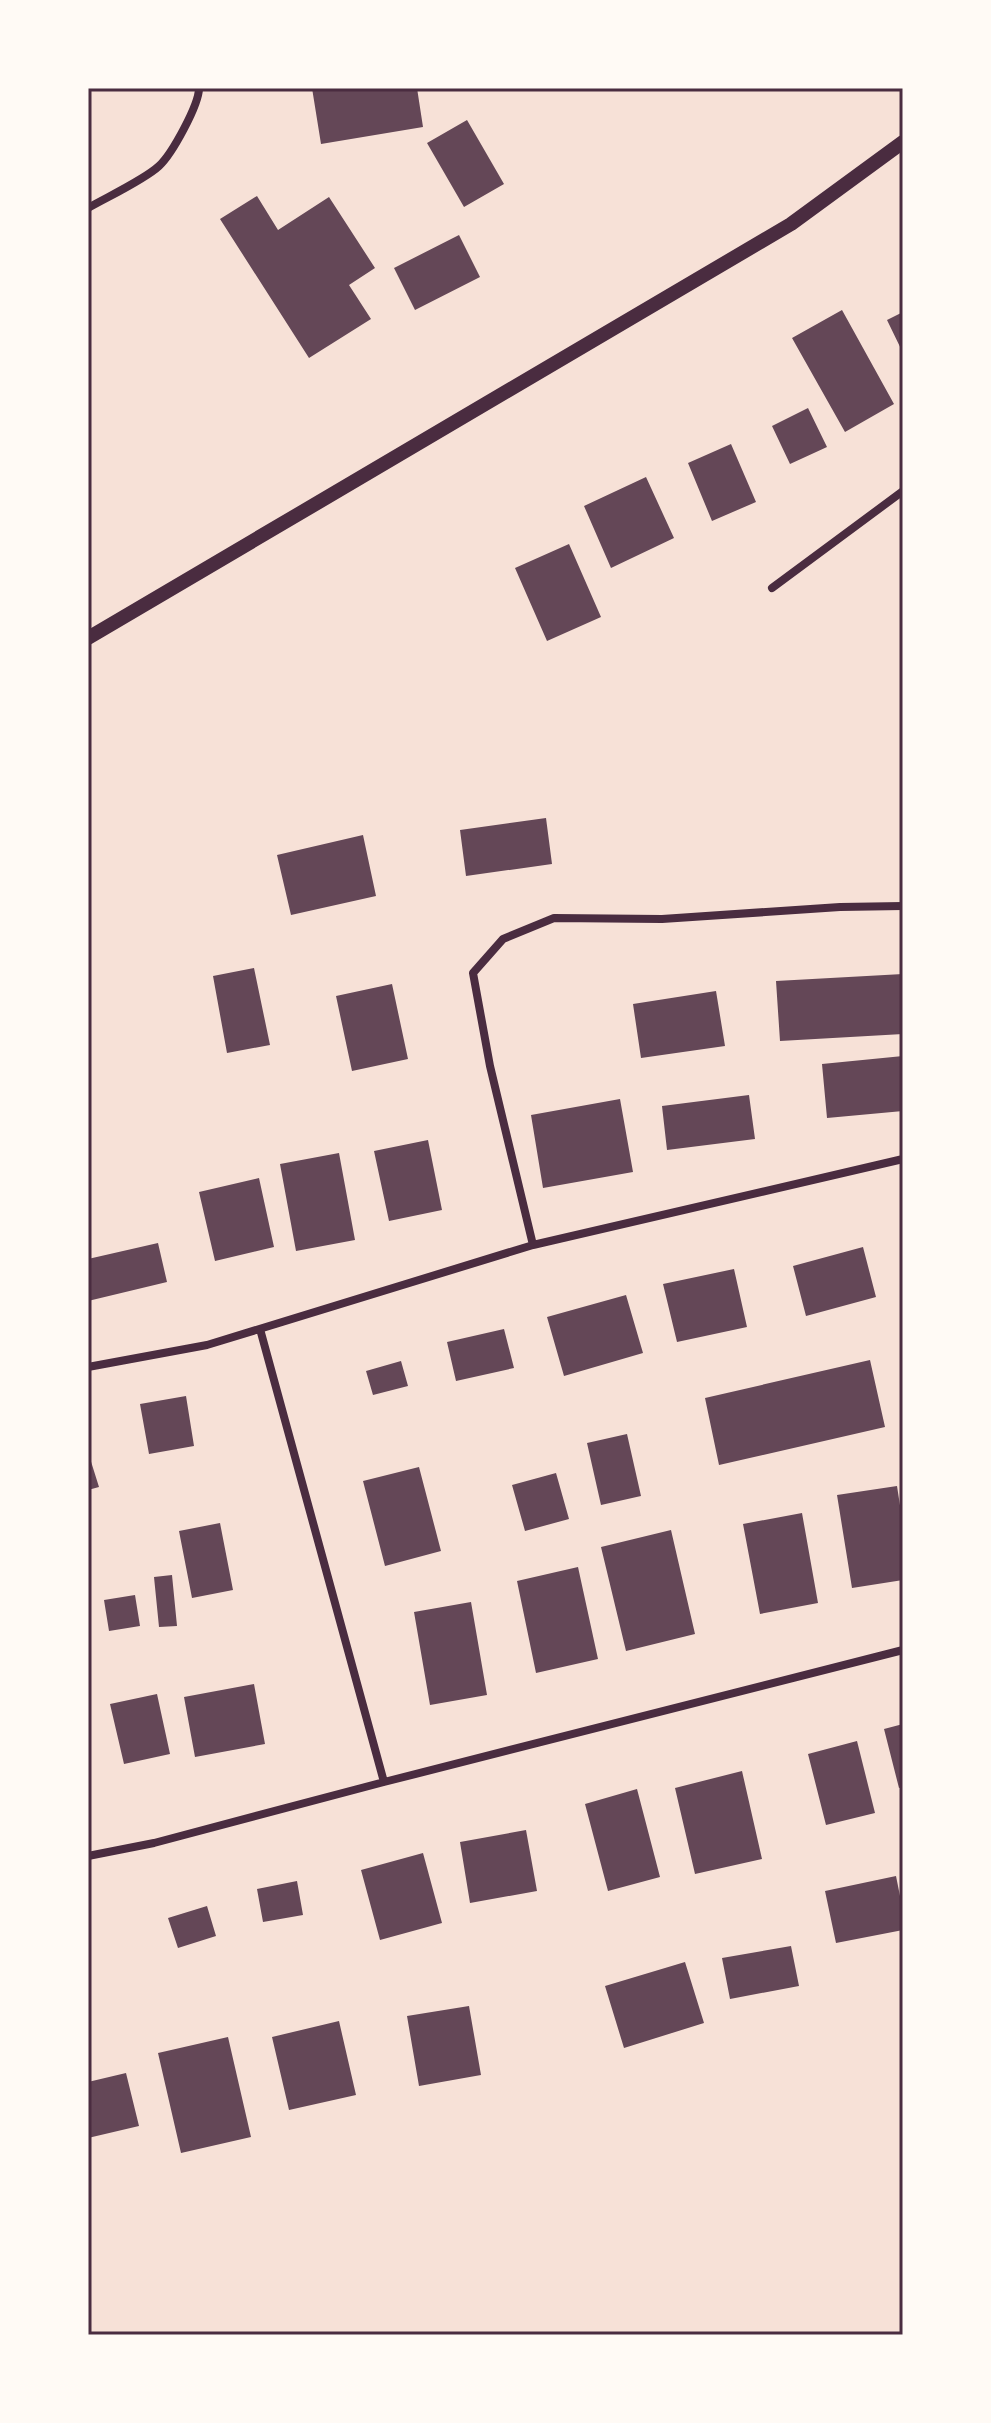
<svg xmlns="http://www.w3.org/2000/svg" width="991" height="2423" font-family="'Fira Sans Condensed',sans-serif">
  <style>
    .building { fill: #644757 }
    .lines { fill: none; stroke-linecap: round; stroke-linejoin: round }
    .minor { stroke: #4a2c40; stroke-width: 8 }
    .tertiary { stroke: #4a2c40; stroke-width: 14 }
    .neatline { fill: none; stroke: #4a2c40; stroke-width: 3 }
  </style>
  <rect width="100%" height="100%" fill="#f7e1d7"/>
  <path class="building" d="M 312,88 L 417,88 L 423,127 L 321,144 Z
    M 467,120 L 504,184 L 464,207 L 427,143 Z
    M 257,196 L 278,230 L 329,197 L 375,268 L 349,285 L 371,319 L 309,358 L 220,219 Z
    M 459,235 L 480,277 L 415,310 L 394,268 Z
    M 842,310 L 894,404 L 845,432 L 792,338 Z
    M 903,312 L 903,353 L 887,320 Z
    M 808,408 L 827,447 L 790,464 L 772,426 Z
    M 731,444 L 756,502 L 712,521 L 688,463 Z
    M 646,477 L 674,538 L 611,568 L 584,506 Z
    M 569,544 L 601,617 L 547,641 L 515,568 Z
    M 546,818 L 552,864 L 466,876 L 460,830 Z
    M 363,835 L 376,896 L 291,915 L 277,855 Z
    M 254,968 L 270,1045 L 227,1053 L 213,976 Z
    M 903,974 L 903,1034 L 780,1041 L 776,981 Z
    M 392,984 L 408,1059 L 352,1071 L 336,996 Z
    M 716,991 L 725,1046 L 641,1058 L 633,1004 Z
    M 903,1056 L 903,1111 L 827,1118 L 822,1064 Z
    M 749,1095 L 755,1139 L 667,1150 L 662,1106 Z
    M 620,1099 L 633,1172 L 543,1188 L 531,1115 Z
    M 428,1140 L 442,1210 L 389,1221 L 374,1151 Z
    M 339,1153 L 355,1240 L 296,1251 L 280,1164 Z
    M 259,1178 L 274,1247 L 215,1261 L 199,1192 Z
    M 158,1243 L 167,1282 L 88,1301 L 88,1259 Z
    M 863,1247 L 876,1297 L 806,1316 L 793,1266 Z
    M 734,1269 L 747,1327 L 677,1342 L 663,1284 Z
    M 626,1295 L 643,1353 L 564,1376 L 547,1317 Z
    M 504,1329 L 514,1368 L 456,1381 L 447,1342 Z
    M 870,1360 L 885,1427 L 719,1465 L 705,1398 Z
    M 401,1361 L 408,1386 L 373,1395 L 366,1371 Z
    M 186,1396 L 194,1446 L 149,1454 L 140,1404 Z
    M 627,1434 L 641,1496 L 601,1505 L 587,1443 Z
    M 88,1452 L 99,1487 L 88,1490 Z
    M 419,1467 L 441,1551 L 385,1566 L 363,1481 Z
    M 556,1473 L 569,1519 L 525,1531 L 512,1485 Z
    M 897,1486 L 903,1525 L 903,1580 L 852,1588 L 837,1495 Z
    M 802,1513 L 818,1603 L 760,1614 L 743,1524 Z
    M 220,1523 L 233,1590 L 192,1598 L 179,1531 Z
    M 671,1530 L 695,1634 L 626,1651 L 601,1547 Z
    M 578,1567 L 598,1659 L 536,1673 L 517,1581 Z
    M 172,1575 L 177,1626 L 159,1627 L 154,1577 Z
    M 135,1595 L 140,1626 L 109,1631 L 104,1600 Z
    M 471,1602 L 487,1695 L 430,1705 L 414,1612 Z
    M 254,1684 L 265,1744 L 195,1757 L 184,1697 Z
    M 157,1694 L 170,1754 L 124,1764 L 110,1704 Z
    M 903,1724 L 903,1787 L 899,1788 L 884,1729 Z
    M 857,1741 L 875,1813 L 826,1825 L 808,1754 Z
    M 742,1771 L 762,1859 L 695,1874 L 675,1788 Z
    M 637,1789 L 660,1877 L 608,1891 L 585,1804 Z
    M 526,1830 L 537,1891 L 470,1903 L 460,1842 Z
    M 423,1853 L 442,1923 L 380,1940 L 361,1870 Z
    M 896,1876 L 903,1911 L 903,1930 L 836,1943 L 825,1891 Z
    M 297,1881 L 303,1915 L 263,1922 L 257,1889 Z
    M 207,1906 L 216,1936 L 178,1948 L 168,1918 Z
    M 791,1946 L 799,1986 L 730,1999 L 722,1958 Z
    M 685,1962 L 704,2023 L 624,2048 L 605,1986 Z
    M 469,2006 L 481,2075 L 419,2086 L 407,2016 Z
    M 339,2021 L 356,2095 L 289,2110 L 272,2037 Z
    M 228,2037 L 251,2137 L 181,2153 L 158,2053 Z
    M 126,2073 L 139,2126 L 88,2138 L 88,2082 Z"/>
  <g class="lines">
    <path class="minor" d="M 88,208 C 107,197 144,180 159,166 C 172,154 199,105 199,88
      M 772,588 L 903,491
      M 533,1245 L 490,1066 L 473,973 L 503,939 L 554,918 L 662,919 L 840,907 L 903,906
      M 260,1329 L 384,1782
      M 88,1367 L 207,1345 L 533,1245 L 903,1159
      M 88,1856 L 154,1843 L 384,1782 L 903,1650"/>
    <path class="tertiary" d="M 88,638 L 791,224 L 903,142"/>
  </g>
  <rect width="991" height="2423" fill="none" stroke="#fffaf5" stroke-width="180"/>
  <rect x="90" y="90" width="811" height="2243" class="neatline"/>
</svg>
